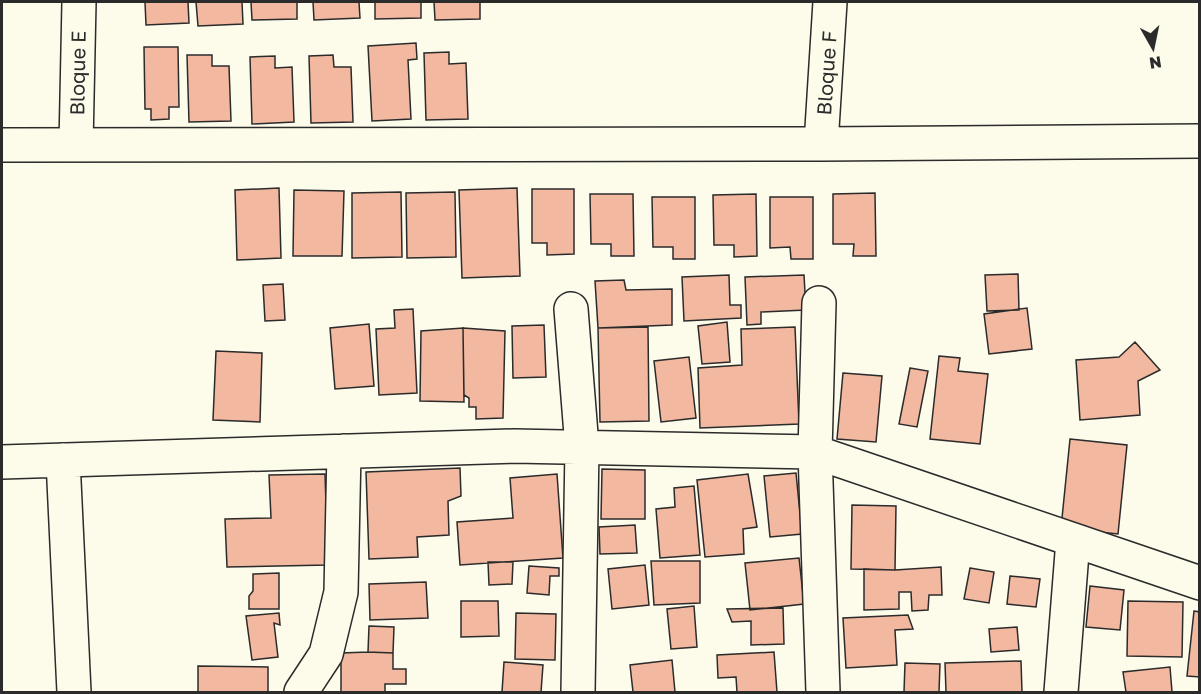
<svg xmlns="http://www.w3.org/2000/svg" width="1201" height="694" font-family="'Golos Text',sans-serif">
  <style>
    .building { fill: #f2b8a0; stroke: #2b2b2b; stroke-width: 1.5 }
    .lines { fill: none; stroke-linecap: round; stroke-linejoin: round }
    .minor-casing { stroke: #2b2b2b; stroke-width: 36 }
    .minor { stroke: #fdfbea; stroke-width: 33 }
    .labels { text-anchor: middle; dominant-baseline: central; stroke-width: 4.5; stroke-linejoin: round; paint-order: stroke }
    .street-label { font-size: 20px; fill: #2b2b2b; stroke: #fdfbea }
  </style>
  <rect width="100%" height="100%" fill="#fdfbea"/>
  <path class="building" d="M 145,2 L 188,2 L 189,23 L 146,25 Z
    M 196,2 L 242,2 L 243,24 L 198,26 Z
    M 251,2 L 297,2 L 297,19 L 252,20 Z
    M 313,2 L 359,2 L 360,18 L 314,20 Z
    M 375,2 L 421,2 L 421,18 L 375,19 Z
    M 434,2 L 480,2 L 480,19 L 435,20 Z
    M 416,43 L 417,59 L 408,60 L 411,119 L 372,121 L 368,46 Z
    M 144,47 L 178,47 L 179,107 L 169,107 L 169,119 L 151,120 L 151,109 L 145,109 Z
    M 449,52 L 449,64 L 466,63 L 468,119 L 426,120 L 424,53 Z
    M 187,55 L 212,55 L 212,66 L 229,66 L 231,121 L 189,122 Z
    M 333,55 L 334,67 L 351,67 L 353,122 L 311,123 L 309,56 Z
    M 275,56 L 275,68 L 292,67 L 294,122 L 252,124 L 250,57 Z
    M 279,188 L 281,258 L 237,260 L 235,190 Z
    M 517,188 L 520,276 L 462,278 L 459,190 Z
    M 532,189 L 574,189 L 574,254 L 547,255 L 547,243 L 532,243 Z
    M 294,190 L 344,191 L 342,256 L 293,256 Z
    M 401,192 L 402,257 L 352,258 L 352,193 Z
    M 455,192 L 456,257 L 407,258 L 406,193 Z
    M 875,193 L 876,256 L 853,256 L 854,244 L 833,244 L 833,194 Z
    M 590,194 L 633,194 L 634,256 L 611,256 L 611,244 L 591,244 Z
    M 756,194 L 757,256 L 734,257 L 734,245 L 714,245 L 713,195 Z
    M 652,197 L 695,197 L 695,259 L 673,259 L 673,247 L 653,247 Z
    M 770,197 L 813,197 L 813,259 L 791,259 L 790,247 L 770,248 Z
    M 1018,274 L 1019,310 L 987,311 L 985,275 Z
    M 729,275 L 730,305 L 741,305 L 741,318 L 684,321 L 682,277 Z
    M 804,275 L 806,310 L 761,312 L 761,324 L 747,325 L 745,277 Z
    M 624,280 L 626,290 L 672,289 L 672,325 L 598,328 L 595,281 Z
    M 283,284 L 285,320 L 265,321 L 263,285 Z
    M 1027,308 L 1032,349 L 989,354 L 984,314 Z
    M 413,309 L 417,393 L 379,395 L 376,329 L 395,328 L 394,310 Z
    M 727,322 L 730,362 L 702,364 L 698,326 Z
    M 369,324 L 374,386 L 335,389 L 330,328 Z
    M 544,325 L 546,377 L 513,378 L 512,326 Z
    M 648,327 L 649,421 L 600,422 L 598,328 Z
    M 795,327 L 799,424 L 700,428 L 698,368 L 742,365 L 741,329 Z
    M 463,328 L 464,402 L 420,401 L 421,331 Z
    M 463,328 L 505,331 L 503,418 L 476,419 L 476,407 L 469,407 L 469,398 L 464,395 Z
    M 1135,342 L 1160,370 L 1138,381 L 1140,415 L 1080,420 L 1076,360 L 1119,357 Z
    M 216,351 L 262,353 L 260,422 L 213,420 Z
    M 939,356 L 960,358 L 958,371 L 988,374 L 980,444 L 930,439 Z
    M 689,357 L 696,418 L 661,422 L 654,361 Z
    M 910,368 L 928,371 L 917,427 L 899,424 Z
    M 843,373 L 882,376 L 876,442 L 837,439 Z
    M 1070,439 L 1127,445 L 1118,534 L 1061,528 Z
    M 460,468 L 461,496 L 448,501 L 449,535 L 417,537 L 418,557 L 369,559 L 366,472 Z
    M 602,469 L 645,470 L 645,519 L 601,519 Z
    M 796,473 L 802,534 L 770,537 L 764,476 Z
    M 325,474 L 328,565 L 227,567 L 225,519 L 271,518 L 269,475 Z
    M 557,474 L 563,558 L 460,565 L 457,522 L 513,518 L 510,478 Z
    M 748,474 L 757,527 L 743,529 L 744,554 L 705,557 L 697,480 Z
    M 694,486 L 700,555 L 660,558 L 656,509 L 675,507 L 674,488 Z
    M 852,505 L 896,506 L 895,570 L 851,569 Z
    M 635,525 L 637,553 L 600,554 L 599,527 Z
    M 799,558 L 804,604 L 750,610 L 745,563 Z
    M 651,561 L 700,561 L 700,603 L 654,605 Z
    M 488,562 L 513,562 L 512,584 L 489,585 Z
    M 645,565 L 649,605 L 612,609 L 608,569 Z
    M 529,566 L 559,568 L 559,576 L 550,576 L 549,595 L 527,593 Z
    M 941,567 L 942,595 L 929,595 L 928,610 L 912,611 L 911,592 L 899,592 L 899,609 L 864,610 L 864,569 L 895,570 Z
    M 970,568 L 994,572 L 989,603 L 964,599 Z
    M 279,573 L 279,609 L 249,609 L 249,596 L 253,591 L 253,574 Z
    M 1010,576 L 1040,579 L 1036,607 L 1007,604 Z
    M 426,582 L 428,618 L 370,620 L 369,584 Z
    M 1090,586 L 1124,590 L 1120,630 L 1086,627 Z
    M 461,601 L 498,601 L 499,636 L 461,637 Z
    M 1128,601 L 1183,602 L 1182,657 L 1127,656 Z
    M 694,606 L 697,647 L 671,649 L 667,609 Z
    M 783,608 L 784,644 L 751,645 L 751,621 L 732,622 L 727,609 Z
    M 1194,611 L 1200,612 L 1200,677 L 1187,676 Z
    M 279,613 L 280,625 L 274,623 L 278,657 L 252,660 L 246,616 Z
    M 516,613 L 556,614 L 555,660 L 515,659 Z
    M 908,615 L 913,629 L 895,630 L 897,665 L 846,668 L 843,618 Z
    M 369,626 L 394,627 L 393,653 L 368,652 Z
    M 1017,627 L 1019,650 L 991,652 L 989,629 Z
    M 368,652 L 393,653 L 393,669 L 406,669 L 406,684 L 385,684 L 385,692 L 341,692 L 341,653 Z
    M 774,652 L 777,692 L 737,692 L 736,677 L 718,678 L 717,655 Z
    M 672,660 L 675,692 L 633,692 L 630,665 Z
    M 1021,661 L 1022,692 L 946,692 L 945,663 Z
    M 504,662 L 543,665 L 541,692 L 502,692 Z
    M 905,663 L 940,664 L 939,692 L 904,692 Z
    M 198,666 L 268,667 L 268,692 L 198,692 Z
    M 1170,667 L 1172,692 L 1126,692 L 1123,672 Z"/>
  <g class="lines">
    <defs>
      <path id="minor" d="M 821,144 L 830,2
        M 2,145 L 821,144 L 1200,141
        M 76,145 L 79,2
        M 819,303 L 815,452 L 823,692
        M 571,309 L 582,447 L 578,692
        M 63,460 L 74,692
        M 2,462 L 514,446 L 815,452 L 1200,583
        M 301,692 L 326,654 L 341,592 L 344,451
        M 1061,692 L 1073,540"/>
    </defs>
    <use href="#minor" class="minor-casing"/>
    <use href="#minor" class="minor"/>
  </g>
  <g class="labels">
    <g class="street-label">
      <text transform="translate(77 73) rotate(-89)">Bloque E</text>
      <text transform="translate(826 73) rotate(-86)">Bloque F</text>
    </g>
  </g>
  <rect width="1201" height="694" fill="none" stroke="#2b2b2b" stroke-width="6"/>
  <g transform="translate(1153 48) rotate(171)" stroke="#fdfbea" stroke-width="4.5" paint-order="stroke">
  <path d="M0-4.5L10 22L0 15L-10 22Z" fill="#2b2b2b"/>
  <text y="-9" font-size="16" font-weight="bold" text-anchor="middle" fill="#2b2b2b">N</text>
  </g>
</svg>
